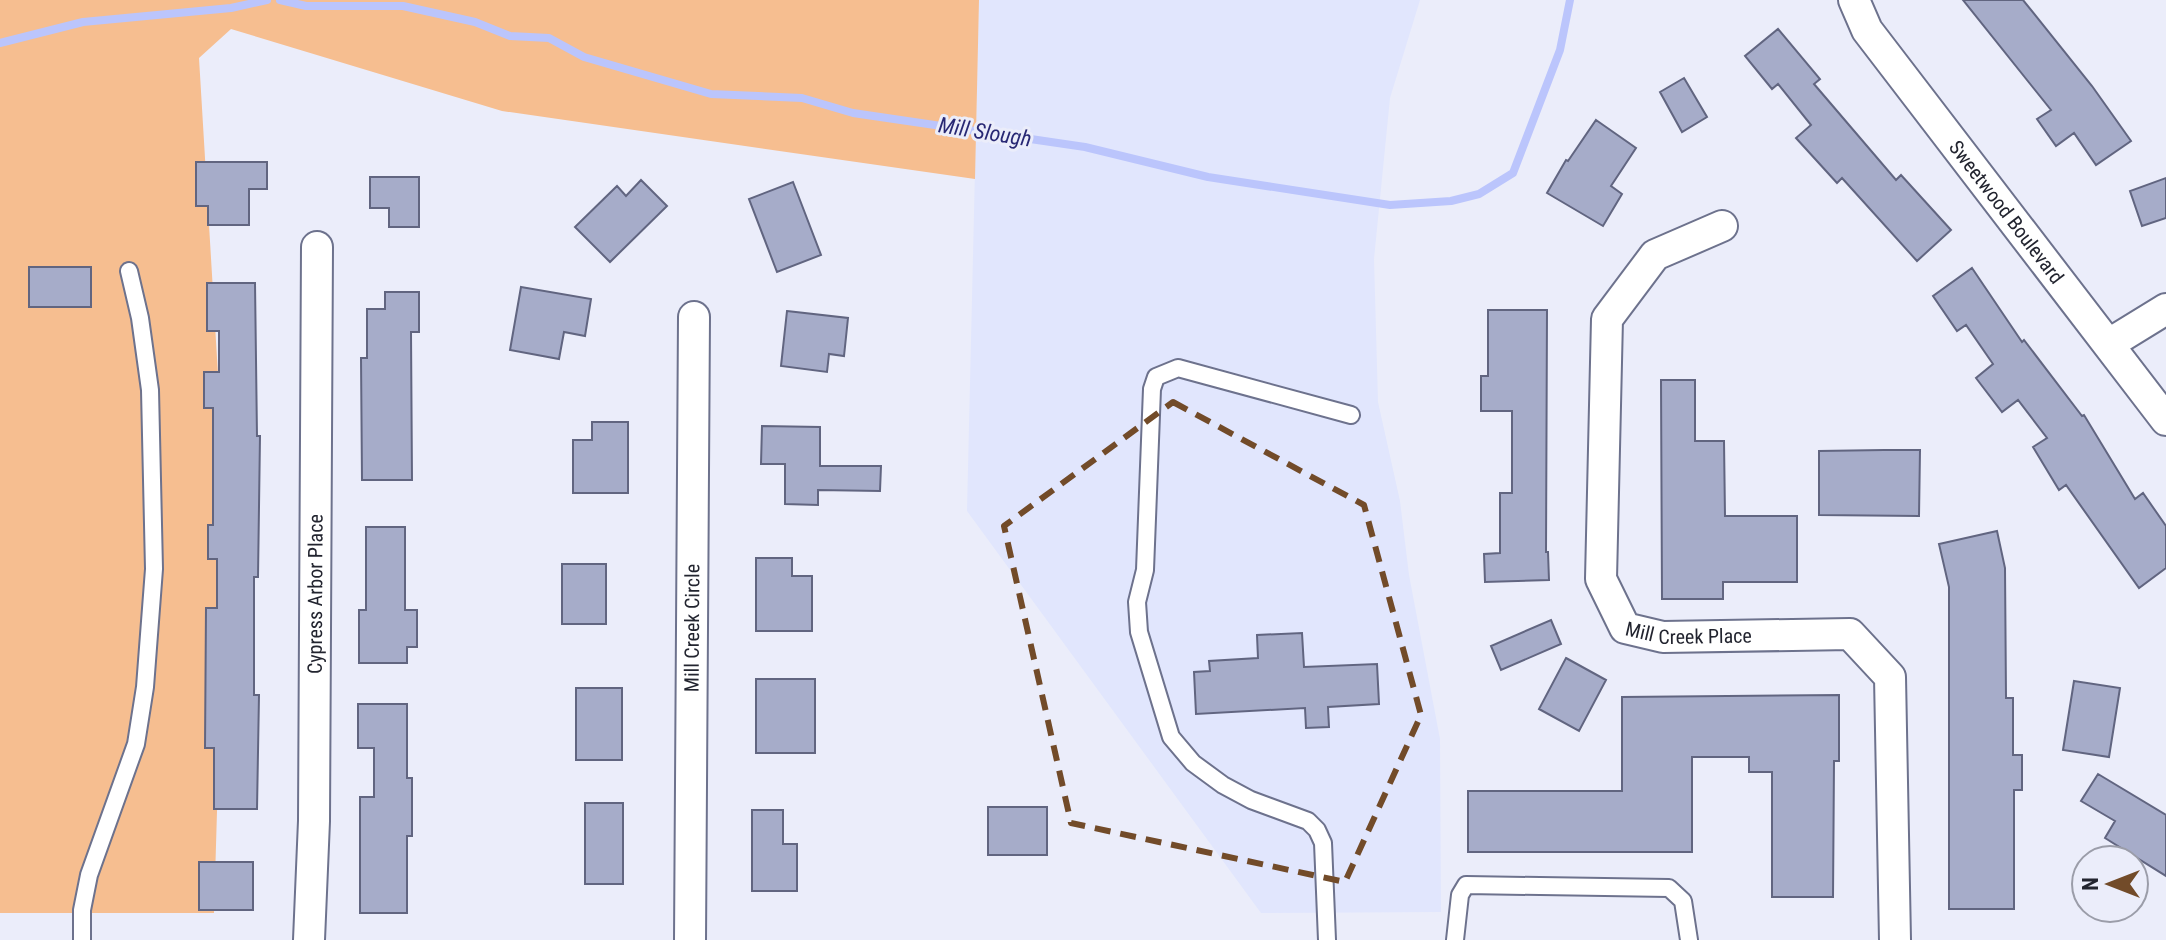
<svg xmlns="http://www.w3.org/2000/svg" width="2166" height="940" font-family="'Roboto Condensed',sans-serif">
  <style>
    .built { fill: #e1e6fd }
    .green { fill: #f6be90 }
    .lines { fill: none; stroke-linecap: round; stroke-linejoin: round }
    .stream { stroke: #bbc5fc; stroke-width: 8 }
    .building { fill: #a6acc9; stroke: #616580; stroke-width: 2 }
    .service-casing { stroke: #6d728d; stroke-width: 20 }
    .minor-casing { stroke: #6d728d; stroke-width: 34 }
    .service { stroke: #fff; stroke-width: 16 }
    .minor { stroke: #fff; stroke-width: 30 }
    .marked { fill: none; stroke: #724b29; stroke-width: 6; stroke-dasharray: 16 10; stroke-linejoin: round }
    .labels { text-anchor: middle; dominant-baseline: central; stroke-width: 6; stroke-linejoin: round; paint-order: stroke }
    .street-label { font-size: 20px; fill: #22242f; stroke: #ebedfa }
    .water-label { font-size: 22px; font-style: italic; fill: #282874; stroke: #ebedfa }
  </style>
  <rect width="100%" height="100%" fill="#ebedfa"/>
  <path class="built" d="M 979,0 L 1420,0 L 1390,98 L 1374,259 L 1378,402 L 1400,501 L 1409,575 L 1440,739 L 1441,912 L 1261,913 L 967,511 Z"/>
  <path class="green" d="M 0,0 L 979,0 L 975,179 L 502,111 L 231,29 L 199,58 L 226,508 L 214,913 L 0,913 Z"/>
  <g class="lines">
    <path class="stream" d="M 280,0 L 306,6 L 403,6 L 475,22 L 510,36 L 549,38 L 584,57 L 711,94 L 802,98 L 853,113 L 1085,147 L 1208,177 L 1390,205 L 1451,201 L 1479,194 L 1513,173 L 1560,50 L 1570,0
      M 0,43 L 83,22 L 231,8 L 267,0"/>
  </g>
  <path class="building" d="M 1963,0 L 2023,0 L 2092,86 L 2131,141 L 2096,165 L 2074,133 L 2056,146 L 2037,119 L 2051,110 Z
    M 1778,29 L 1820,79 L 1814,84 L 1896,180 L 1901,175 L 1951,230 L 1917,261 L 1842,178 L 1837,183 L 1796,138 L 1811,125 L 1778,84 L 1772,89 L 1745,56 Z
    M 1684,78 L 1707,117 L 1682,132 L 1660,92 Z
    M 1596,120 L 1636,148 L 1611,186 L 1622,194 L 1603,226 L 1547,193 L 1566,160 L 1568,161 Z
    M 196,162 L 267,162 L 267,189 L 249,189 L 249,225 L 208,225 L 208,206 L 196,206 Z
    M 370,177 L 419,177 L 419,227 L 389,227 L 389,208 L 370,208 Z
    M 2166,178 L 2166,218 L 2142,226 L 2130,191 Z
    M 641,180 L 667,206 L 610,262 L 575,227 L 617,186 L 626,196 Z
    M 793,182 L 821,255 L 777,272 L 749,199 Z
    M 29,267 L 91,267 L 91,307 L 29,307 Z
    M 1972,268 L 2022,342 L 2024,340 L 2082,416 L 2084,415 L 2135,499 L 2143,493 L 2166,526 L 2166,568 L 2139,588 L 2066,485 L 2059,490 L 2033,447 L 2047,438 L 2018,400 L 2002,412 L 1976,378 L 1993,364 L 1966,325 L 1957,331 L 1933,296 Z
    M 207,283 L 255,283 L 257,436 L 260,436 L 258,577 L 254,577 L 254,695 L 259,695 L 257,809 L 214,809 L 214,748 L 205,748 L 206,608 L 217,608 L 217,559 L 208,559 L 208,525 L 213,525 L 213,408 L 204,408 L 204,372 L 219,372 L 219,331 L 207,331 Z
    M 521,287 L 591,299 L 585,336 L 564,332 L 559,359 L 510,350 Z
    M 385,292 L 419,292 L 419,332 L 411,332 L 412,480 L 362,480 L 361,358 L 367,358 L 367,309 L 385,309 Z
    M 1488,310 L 1547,310 L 1546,552 L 1548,552 L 1549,580 L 1485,582 L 1484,554 L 1500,553 L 1500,493 L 1512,493 L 1512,411 L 1481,411 L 1481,376 L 1488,376 Z
    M 787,311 L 848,318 L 844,356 L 829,354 L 827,372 L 781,366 Z
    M 1661,380 L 1695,380 L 1695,441 L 1724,441 L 1725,516 L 1797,516 L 1797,582 L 1723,582 L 1723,599 L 1662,599 Z
    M 592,422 L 628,422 L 628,493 L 573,493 L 573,440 L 592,440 Z
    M 762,426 L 820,427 L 820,466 L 881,466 L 880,491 L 818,490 L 818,505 L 785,504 L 785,464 L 761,464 Z
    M 1884,450 L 1920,450 L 1919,516 L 1819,515 L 1819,451 Z
    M 366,527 L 405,527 L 405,610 L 417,610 L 417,647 L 407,647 L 407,663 L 359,663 L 359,610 L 366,610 Z
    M 1997,531 L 2005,568 L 2006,698 L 2013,698 L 2013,755 L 2022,755 L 2022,790 L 2014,790 L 2014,909 L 1949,909 L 1949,587 L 1939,544 Z
    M 756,558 L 792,558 L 792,576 L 812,576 L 812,631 L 756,631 Z
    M 562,564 L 606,564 L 606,624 L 562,624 Z
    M 1551,620 L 1561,644 L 1501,670 L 1491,646 Z
    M 1302,633 L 1304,667 L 1377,664 L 1379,704 L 1328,707 L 1329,727 L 1306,728 L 1305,708 L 1196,714 L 1194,672 L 1210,671 L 1209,661 L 1258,658 L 1257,635 Z
    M 1566,658 L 1606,680 L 1579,731 L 1539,709 Z
    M 756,679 L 815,679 L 815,753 L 756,753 Z
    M 2074,681 L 2120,688 L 2109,757 L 2063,750 Z
    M 576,688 L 622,688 L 622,760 L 576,760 Z
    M 1839,695 L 1839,761 L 1834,761 L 1833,897 L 1772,897 L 1772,772 L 1749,772 L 1749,757 L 1692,757 L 1692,852 L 1468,852 L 1468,791 L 1622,791 L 1622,697 Z
    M 358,704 L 407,704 L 407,778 L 412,778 L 412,836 L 407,836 L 407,913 L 360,913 L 360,797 L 374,797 L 374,748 L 358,748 Z
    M 2098,774 L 2166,815 L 2166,876 L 2105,838 L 2115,821 L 2081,801 Z
    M 585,803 L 623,803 L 623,884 L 585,884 Z
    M 988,807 L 1047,807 L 1047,855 L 988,855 Z
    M 752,810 L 783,810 L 783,844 L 797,844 L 797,891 L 752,891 Z
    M 199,862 L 253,862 L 253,910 L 199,910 Z"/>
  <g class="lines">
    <defs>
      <path id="service" d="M 82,940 L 82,910 L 89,875 L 136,744 L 145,687 L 154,569 L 150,390 L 140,318 L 129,271
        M 1327,940 L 1323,843 L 1317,830 L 1308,821 L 1251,800 L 1223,785 L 1193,763 L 1171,737 L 1139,632 L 1137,602 L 1145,570 L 1152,389 L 1156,377 L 1178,368 L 1351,415
        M 1455,940 L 1460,895 L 1466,885 L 1669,888 L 1683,901 L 1689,940"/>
      <g id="minor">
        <path id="s1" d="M 1854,0 L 1867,30 L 2166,420"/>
        <path id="s2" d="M 1722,226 L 1655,255 L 1607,319 L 1601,579 L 1625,628 L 1663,637 L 1850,634 L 1890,677 L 1895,940"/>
        <path d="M 2109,344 L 2166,309"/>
        <path id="s3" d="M 309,940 L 314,821 L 317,247"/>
        <path id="s4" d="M 690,940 L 694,317"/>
      </g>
    </defs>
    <use href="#service" class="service-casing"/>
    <use href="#minor" class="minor-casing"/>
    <use href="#service" class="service"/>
    <use href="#minor" class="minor"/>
  </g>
  <path class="marked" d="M 1173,402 L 1364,505 L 1421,715 L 1345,882 L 1071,823 L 1004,526 Z"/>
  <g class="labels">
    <g class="street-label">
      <text stroke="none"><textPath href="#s1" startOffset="262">Sweetwood Boulevard</textPath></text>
      <text stroke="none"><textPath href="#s3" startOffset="346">Cypress Arbor Place</textPath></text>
      <text stroke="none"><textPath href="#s2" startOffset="532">Mill Creek Place</textPath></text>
      <text stroke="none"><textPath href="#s4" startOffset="312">Mill Creek Circle</textPath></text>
    </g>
    <g class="water-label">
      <text transform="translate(985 132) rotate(9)">Mill Slough</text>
    </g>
  </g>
  <g transform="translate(2110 884) rotate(270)"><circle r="38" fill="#ebedfa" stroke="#9b9da9" stroke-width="2"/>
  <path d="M0-6L14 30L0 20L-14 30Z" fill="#724b29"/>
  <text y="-12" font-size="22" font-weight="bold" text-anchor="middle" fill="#22242f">N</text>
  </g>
</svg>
